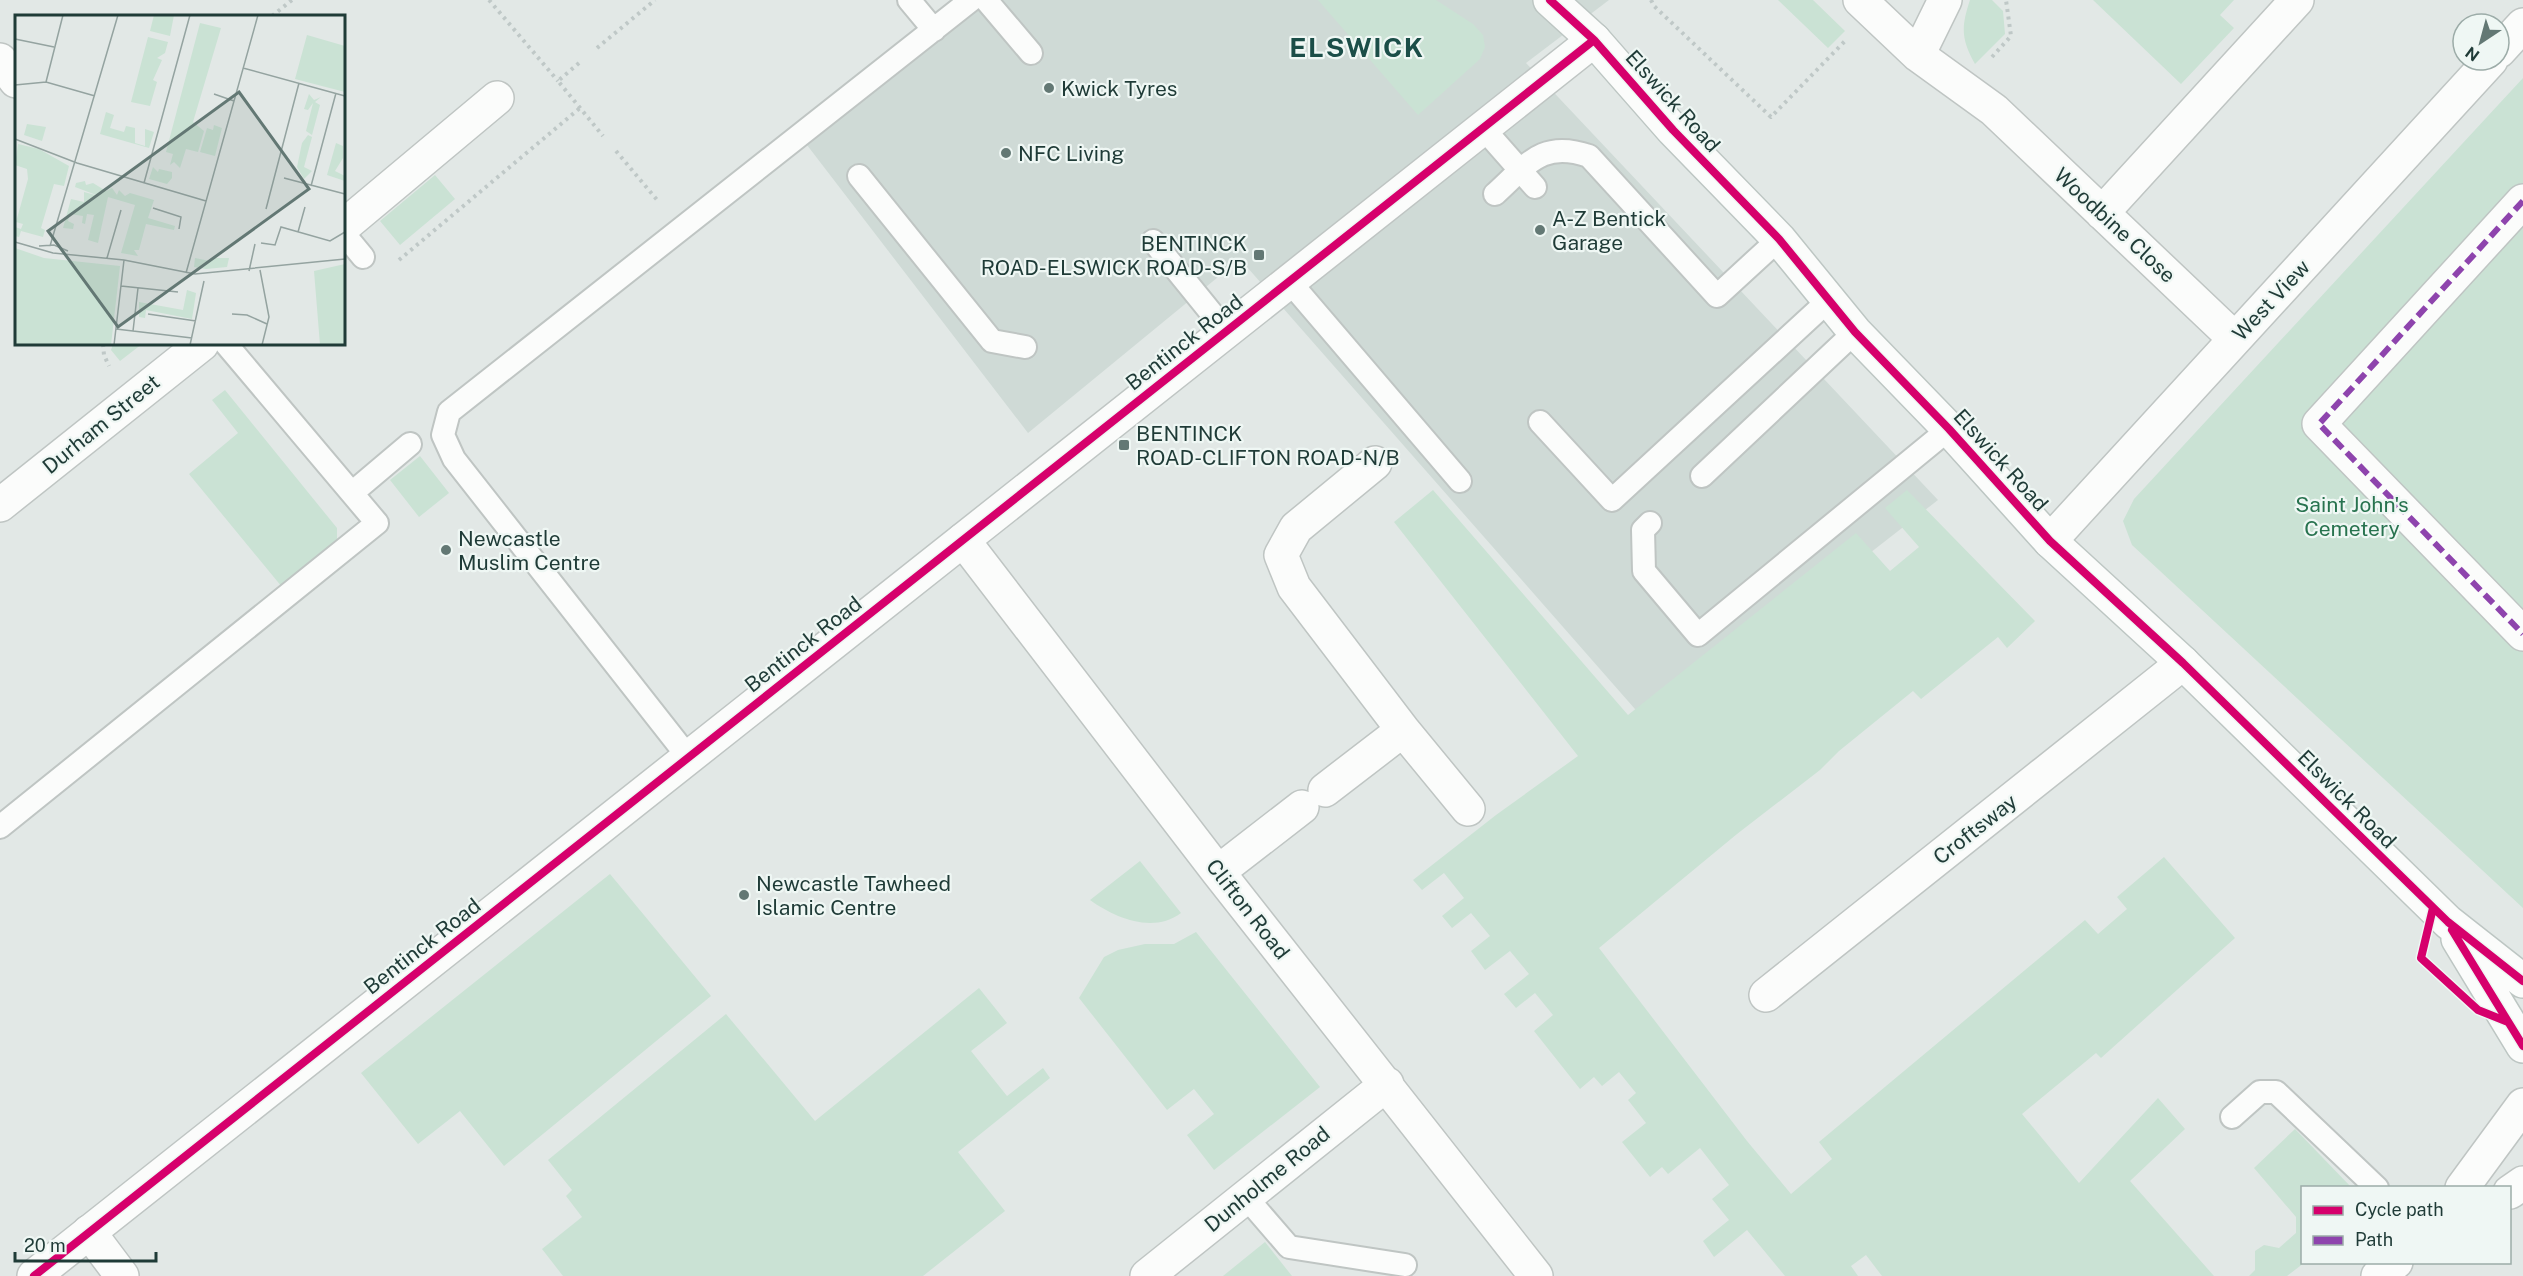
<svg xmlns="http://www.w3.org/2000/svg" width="2523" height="1276" font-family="'Public Sans',sans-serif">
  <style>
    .built { fill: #cfdad6 }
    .green { fill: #cae2d4 }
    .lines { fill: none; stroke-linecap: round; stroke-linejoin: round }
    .service-casing { stroke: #bfc5c3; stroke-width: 26 }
    .pedestrian-casing { stroke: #bfc5c3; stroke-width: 36 }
    .minor-casing { stroke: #bfc5c3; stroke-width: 36 }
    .tertiary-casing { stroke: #bfc5c3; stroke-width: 36 }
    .secondary-casing { stroke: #bdc6c3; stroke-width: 36 }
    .path { stroke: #bfc8c7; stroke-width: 4; stroke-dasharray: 3 4.5; stroke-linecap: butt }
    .service { stroke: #fbfcfb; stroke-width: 22 }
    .pedestrian { stroke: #fbfcfb; stroke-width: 33 }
    .minor { stroke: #fbfcfb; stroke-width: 33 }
    .tertiary { stroke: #fbfcfb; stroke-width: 33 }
    .secondary { stroke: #fbfcfb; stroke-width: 33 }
    .quiet { stroke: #8e44ad; stroke-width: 6; stroke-dasharray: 12 6; stroke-linecap: butt }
    .cycleway-casing { stroke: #eff7f4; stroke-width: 11 }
    .cycleway { stroke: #d6006c; stroke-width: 8 }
    .poi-dot { fill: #637874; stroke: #eff7f4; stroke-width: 2 }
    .labels { text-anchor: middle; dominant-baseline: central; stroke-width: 4.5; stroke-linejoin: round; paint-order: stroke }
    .poi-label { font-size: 21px; fill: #1f3b37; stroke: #eff7f4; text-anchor: start }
    .street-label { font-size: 21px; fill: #1f3b37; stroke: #eff7f4 }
    .park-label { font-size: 21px; fill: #28734f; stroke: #eff7f4 }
    .district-label { font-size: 27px; font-weight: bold; letter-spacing: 1.5px; fill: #1b4e48; stroke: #eff7f4 }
    .inset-road { fill: none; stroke: #94a3a0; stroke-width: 1.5 }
    .view { fill: #637874; fill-opacity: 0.15; stroke: #637874; stroke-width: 3 }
    .inset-edge { fill: none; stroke: #1f3b37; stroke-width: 3 }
  </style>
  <rect width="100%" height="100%" fill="#e2e8e6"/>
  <path class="built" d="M 956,0 L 1609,0 L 1526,63 L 1938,500 L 1649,725 L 1240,259 L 1028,433 L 797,132 Z"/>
  <path class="green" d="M 1318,0 L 1436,0 L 1473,24 L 1483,35 L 1485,47 L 1480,59 L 1418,115 Z
    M 1778,0 L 1813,0 L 1845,31 L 1828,48 Z
    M 1970,0 L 1992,0 L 2003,11 L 2005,34 L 1975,64 C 1961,39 1961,27 1970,0 Z
    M 2093,0 L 2234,0 L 2220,15 L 2234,28 L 2181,84 Z
    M 2523,78 L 2523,908 L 2132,545 L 2123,521 L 2134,499 Z
    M 435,175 L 455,199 L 400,245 L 380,221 Z
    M 113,344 L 142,344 L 120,361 L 111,350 Z
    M 225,390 L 337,528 L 337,542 L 282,587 L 189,474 L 238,433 L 212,400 Z
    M 420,456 L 449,493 L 419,517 L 390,480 Z
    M 1433,490 L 1628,715 L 1856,533 L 1890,571 L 1919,547 L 1885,508 L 1907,490 L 2035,621 L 2007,648 L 1998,637 L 1921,699 L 1913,691 L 1839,751 L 1820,770 L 1737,834 L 1599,948 L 1747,1141 L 1791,1194 L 1832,1159 L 1819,1142 L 2085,920 L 2098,934 L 2127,909 L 2117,897 L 2164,857 L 2235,938 L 2101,1058 L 2096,1053 L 2022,1114 L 2079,1183 L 2158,1098 L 2185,1129 L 2130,1181 L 2214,1276 L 1882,1276 L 1866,1255 L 1851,1266 L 1858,1276 L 1785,1276 L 1747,1230 L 1714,1257 L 1703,1241 L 1729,1220 L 1712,1199 L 1729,1185 L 1700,1148 L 1668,1174 L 1662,1167 L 1650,1177 L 1622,1142 L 1646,1123 L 1628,1100 L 1636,1093 L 1619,1072 L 1602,1086 L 1594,1077 L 1580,1089 L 1534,1031 L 1553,1015 L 1535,993 L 1516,1008 L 1504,994 L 1529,974 L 1510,951 L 1485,970 L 1471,951 L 1490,936 L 1471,913 L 1452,928 L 1442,916 L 1464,898 L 1444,873 L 1422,890 L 1413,880 L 1496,815 L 1578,756 L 1394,522 Z
    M 1140,861 L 1181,913 C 1153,934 1115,918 1090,900 Z
    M 610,874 L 711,996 L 504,1166 L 460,1111 L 418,1144 L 361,1073 Z
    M 1196,932 L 1320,1087 L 1214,1170 L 1187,1135 L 1214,1114 L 1194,1089 L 1167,1110 L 1079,998 L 1104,957 L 1118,950 L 1145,944 L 1174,944 Z
    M 979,988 L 1007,1023 L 971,1051 L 1007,1096 L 1043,1068 L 1050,1078 L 958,1152 L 1005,1211 L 923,1276 L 563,1276 L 542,1249 L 582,1217 L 566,1196 L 572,1190 L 548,1160 L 726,1014 L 815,1121 Z
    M 2295,1129 L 2351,1187 L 2302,1188 L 2304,1263 L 2287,1276 L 2249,1276 L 2255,1270 L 2255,1251 L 2264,1245 L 2279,1248 L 2296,1233 L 2296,1217 L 2254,1168 Z
    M 1265,1242 L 1292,1276 L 1223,1276 Z"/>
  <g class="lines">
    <defs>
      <path id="service" d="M 909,0 L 934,30
        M 986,0 L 1031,53
        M 1483,128 L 1535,187
        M 859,176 L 992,341 L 1025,347
        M 1495,194 C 1528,164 1542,140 1589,156 L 1717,296 L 1779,239
        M 344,234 L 363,257
        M 1153,241 L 1226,331
        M 1289,281 L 1460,481
        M 1540,422 L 1612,500 L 1829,300
        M 1702,476 L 1855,332
        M 352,493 L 410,444
        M 1650,523 L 1643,530 L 1644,571 L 1698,635 L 1949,429
        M 689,758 L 454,459 L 443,435 L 449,412 L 971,0
        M 0,827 L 377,523 L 226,344
        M 2232,1117 L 2260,1092 L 2276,1092 L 2377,1188
        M 1245,1196 L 1289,1247 L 1405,1265"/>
      <path id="pedestrian" d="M 2523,201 L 2319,424 L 2523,634"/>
      <path id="minor" d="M 1860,0 L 1918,55 L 1994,110 L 2235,339
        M 2499,51 L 2523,25
        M 1918,55 L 1945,0
        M 0,60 L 16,81
        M 2102,213 L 2297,0
        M 344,226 L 497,98
        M 1375,463 L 1296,528 L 1281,555 L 1294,587 L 1403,730 L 1468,809
        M 0,505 L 202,344
        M 963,540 L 1218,872 L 1536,1276
        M 2050,541 L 2491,60
        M 1325,790 L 1403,730
        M 1218,872 L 1302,807
        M 1766,995 L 2183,663
        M 2462,1188 L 2523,1105
        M 2510,1192 L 2523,1183
        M 89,1232 L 122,1276
        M 1147,1276 L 1387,1084
        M 2378,1276 L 2396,1262"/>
      <path id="tertiary" d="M 34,1276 L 1594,40"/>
      <path id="secondary" d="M 1550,0 L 1594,40 L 1673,130 L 1779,239 L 1855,332 L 1949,429 L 2050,541 L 2183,663 L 2448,922 L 2523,981
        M 2458,939 L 2523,1046"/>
    </defs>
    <use href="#service" class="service-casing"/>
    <use href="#pedestrian" class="pedestrian-casing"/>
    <use href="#minor" class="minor-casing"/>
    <use href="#tertiary" class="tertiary-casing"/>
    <use href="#secondary" class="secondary-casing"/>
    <path class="path" d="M 489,0 L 558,81
      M 1651,0 L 1654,6 L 1771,117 L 1845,41
      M 272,16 L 292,0
      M 597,48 L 655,0
      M 1992,57 L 2011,36 L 2006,0
      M 579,63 L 558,81 L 603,136
      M 616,151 L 658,201
      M 399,260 L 580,108
      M 103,344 L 104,355 L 109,366"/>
    <use href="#service" class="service"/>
    <use href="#pedestrian" class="pedestrian"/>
    <use href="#minor" class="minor"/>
    <use href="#tertiary" class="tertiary"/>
    <use href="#secondary" class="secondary"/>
    <path class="quiet" d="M 2523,201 L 2319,424 L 2523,634"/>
    <defs>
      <path id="cycleway" d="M 1550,0 L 1594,40 L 1673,130 L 1779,239 L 1855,332 L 1949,429 L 2050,541 L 2183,663 L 2448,922 L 2523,981
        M 2433,908 L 2421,958 L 2478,1010 L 2508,1022
        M 2452,930 L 2523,1046
        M 34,1276 L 1594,40"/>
    </defs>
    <use href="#cycleway" class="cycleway-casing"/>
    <use href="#cycleway" class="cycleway"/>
  </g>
  <g class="poi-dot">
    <circle cx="1049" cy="88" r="6"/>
    <circle cx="1006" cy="153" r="6"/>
    <circle cx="1540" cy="230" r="6"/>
    <rect x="1253" y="249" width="12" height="12" rx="3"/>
    <rect x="1118" y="439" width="12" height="12" rx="3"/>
    <circle cx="446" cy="550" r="6"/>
    <circle cx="744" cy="895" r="6"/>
  </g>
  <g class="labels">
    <g class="poi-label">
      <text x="1061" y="88">Kwick Tyres</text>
      <text x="1018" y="153">NFC Living</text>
      <text x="1552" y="218">A-Z Bentick<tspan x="1552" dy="24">Garage</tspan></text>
      <text x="1247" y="243" text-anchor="end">BENTINCK<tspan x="1247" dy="24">ROAD-ELSWICK ROAD-S/B</tspan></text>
      <text x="1136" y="433">BENTINCK<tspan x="1136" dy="24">ROAD-CLIFTON ROAD-N/B</tspan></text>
      <text x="458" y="538">Newcastle<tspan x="458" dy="24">Muslim Centre</tspan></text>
      <text x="756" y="883">Newcastle Tawheed<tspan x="756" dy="24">Islamic Centre</tspan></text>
    </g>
    <g class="street-label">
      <text transform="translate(1673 101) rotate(48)">Elswick Road</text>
      <text transform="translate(2115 225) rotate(43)">Woodbine Close</text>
      <text transform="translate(2271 300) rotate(-47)">West View</text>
      <text transform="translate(1184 342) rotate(-38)">Bentinck Road</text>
      <text transform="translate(101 424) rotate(-39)">Durham Street</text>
      <text transform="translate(2001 460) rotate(48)">Elswick Road</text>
      <text transform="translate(803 644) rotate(-38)">Bentinck Road</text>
      <text transform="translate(2347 799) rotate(45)">Elswick Road</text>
      <text transform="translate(1975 829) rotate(-38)">Croftsway</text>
      <text transform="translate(1248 909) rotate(52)">Clifton Road</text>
      <text transform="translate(422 946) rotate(-38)">Bentinck Road</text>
      <text transform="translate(1267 1179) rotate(-39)">Dunholme Road</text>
    </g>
    <g class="park-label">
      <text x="2352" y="504">Saint John's<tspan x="2352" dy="24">Cemetery</tspan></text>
    </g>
    <g class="district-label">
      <text x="1357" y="47">ELSWICK</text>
    </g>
  </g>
  <g transform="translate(15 15)">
    <rect width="330" height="330" fill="#e2e8e6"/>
    <path d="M 139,0 L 159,0 L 155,21 L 135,16 ZM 185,8 L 206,13 L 178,107 L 189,116 L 183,137 L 171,134 L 165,153 L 159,147 L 155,150 L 158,139 L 151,137 ZM 292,20 L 330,31 L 330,77 L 280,64 ZM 133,22 L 153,27 L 150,38 L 142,43 L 147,45 L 138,65 L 142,67 L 135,91 L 116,87 ZM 294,79 L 299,85 L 306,82 L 300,87 L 305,90 L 297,120 L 291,116 L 298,88 L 293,95 L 289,94 ZM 91,97 L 99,100 L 95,113 L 109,117 L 111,111 L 120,113 L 120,128 L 130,131 L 130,114 L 139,117 L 134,133 L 85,119 ZM 12,109 L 31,112 L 27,126 L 9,120 ZM 199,110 L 207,113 L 200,141 L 185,137 L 192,113 L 198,115 ZM 293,120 L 297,122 L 289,152 L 297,156 L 289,164 L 282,152 L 287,128 ZM 321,128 L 328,131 L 328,143 L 320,156 L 330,161 L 330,166 L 312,160 ZM 3,129 L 24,134 L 54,151 L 49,171 L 39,169 L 26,213 L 30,215 L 28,222 L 6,216 L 4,222 L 0,221 L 0,212 L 6,214 L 8,209 L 1,207 L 13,164 L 12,154 L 0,150 ZM 138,152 L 143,157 L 144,154 L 157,157 L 157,163 L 152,169 L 134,164 ZM 70,166 L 71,170 L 78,168 L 91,176 L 97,173 L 102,180 L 104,175 L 110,181 L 115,178 L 139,185 L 133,203 L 160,211 L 159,215 L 131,209 L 124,235 L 119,235 L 123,241 L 106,238 L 120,190 L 93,182 L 83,228 L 73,225 L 79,200 L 72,199 L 70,209 L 67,208 L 68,201 L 55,199 L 53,206 L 59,209 L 58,214 L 48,213 L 56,184 L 69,187 L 69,177 L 84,181 L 60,172 L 61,168 ZM 0,233 L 29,243 L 105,251 L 96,330 L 0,330 ZM 180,243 L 195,246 L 196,243 L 214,243 L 212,252 L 191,254 L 179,252 ZM 330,249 L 330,330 L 305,330 L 299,256 ZM 172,275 L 181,278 L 177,304 L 131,295 L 130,303 L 124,302 L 124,287 L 168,295 Z" fill="#cae2d4"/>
    <path class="inset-road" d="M 0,24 L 39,32M 228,53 L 330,81M 31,67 L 48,0M 0,70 L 31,67 L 80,81M 199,79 L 219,86M 0,124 L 62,148 L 191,186M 269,163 L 330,179M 129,168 L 175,0M 296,171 L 321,78M 138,193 L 166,202 L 164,214M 251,194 L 284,68M 283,217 L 290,192M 0,227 L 38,238 L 109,245 L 180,259 L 330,244M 246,228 L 260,230 L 266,212 L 315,226 L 330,217M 24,231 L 39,230 L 53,236M 35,231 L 103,0M 92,243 L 106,195M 245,255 L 254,302 L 247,330M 234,256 L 240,229M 171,258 L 243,0M 106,271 L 163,277M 133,299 L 181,306M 217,299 L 232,300 L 252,309M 101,314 L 177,323M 118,316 L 123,273M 99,330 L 109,245M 175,330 L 189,266"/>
    <path class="view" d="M 224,77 L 294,174 L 103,312 L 33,216 Z"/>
    <rect width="330" height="330" class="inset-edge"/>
  </g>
  <rect x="2301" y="1186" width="210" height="78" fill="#eff7f4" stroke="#9caca8" stroke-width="1.5"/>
  <rect x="2313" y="1206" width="30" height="9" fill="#d6006c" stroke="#9caca8" stroke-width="1.5"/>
  <text x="2355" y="1216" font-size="18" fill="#1f3b37">Cycle path</text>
  <rect x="2313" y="1236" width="30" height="9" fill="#8e44ad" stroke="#9caca8" stroke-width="1.5"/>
  <text x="2355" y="1246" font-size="18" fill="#1f3b37">Path</text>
  <g transform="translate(2481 42) rotate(216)"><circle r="28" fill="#eff7f4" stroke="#9caca8" stroke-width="1.5"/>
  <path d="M0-4.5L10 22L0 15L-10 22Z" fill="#637874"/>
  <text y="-9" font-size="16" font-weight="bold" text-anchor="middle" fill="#1f3b37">N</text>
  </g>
  <path d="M15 1252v9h141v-9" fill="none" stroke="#1f3b37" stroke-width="3"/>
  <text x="24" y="1252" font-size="18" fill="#1f3b37" stroke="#eff7f4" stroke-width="4.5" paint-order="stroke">20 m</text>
</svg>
